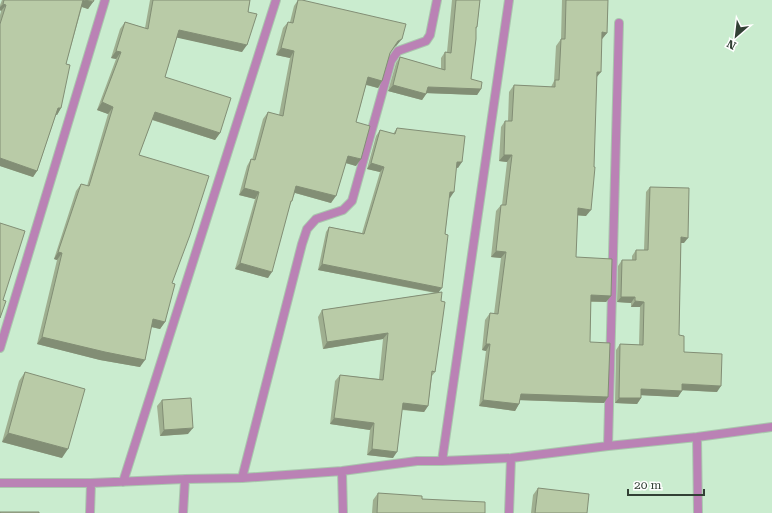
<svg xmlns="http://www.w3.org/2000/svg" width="772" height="513" font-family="'Roboto Serif',serif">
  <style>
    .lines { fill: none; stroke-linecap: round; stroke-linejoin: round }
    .street-casing { stroke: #a9c6ad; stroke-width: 10 }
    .street { stroke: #ba82b5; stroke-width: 8 }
    .wall { fill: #9faf90 }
    .shaded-wall { fill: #828e75 }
    .building { fill: #b9cba7; stroke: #828e75 }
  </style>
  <rect width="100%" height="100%" fill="#caeccf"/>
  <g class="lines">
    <defs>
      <path id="street" d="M 0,348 L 105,0
        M 697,437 L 698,513
        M 608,446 L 619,23
        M 442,461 L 509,0
        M 342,471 L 343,513
        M 242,478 L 302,244 L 307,229 L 316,219 L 343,210 L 352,201 L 391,61 L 398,51 L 426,41 L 430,35 L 437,0
        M 123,482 L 276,0
        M 0,483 L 91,483 L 185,479 L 242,478 L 342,471 L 417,461 L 442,461 L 511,458 L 608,446 L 697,437 L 772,427
        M 90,513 L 91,483
        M 183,513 L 185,479
        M 509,513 L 511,458"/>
    </defs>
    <use href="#street" class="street-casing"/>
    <use href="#street" class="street"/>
  </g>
  <path class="wall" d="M 2,0 L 94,0 L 93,2 L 88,9 L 82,7 L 66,64 L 61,108 L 57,115 L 56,114 L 37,171 L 33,177 L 0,166 L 0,15 L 1,11 L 0,10 L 0,5 Z
    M 150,0 L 250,0 L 242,52 L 177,37 L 165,77 L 220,133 L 215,140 L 152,120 L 139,155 L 172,283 L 165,322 L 160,329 L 151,327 L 140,367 L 100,360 L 37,344 L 57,260 L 54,259 L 76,191 L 81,184 L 87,186 L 108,114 L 97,110 L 116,59 L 111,58 L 120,29 L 125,22 L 145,28 Z
    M 298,0 L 302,0 L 397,45 L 394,48 L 390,53 L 382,81 L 378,88 L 366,85 L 356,122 L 356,166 L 345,163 L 331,203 L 295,193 L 290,205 L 268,278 L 235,269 L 255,199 L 239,195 L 247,166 L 251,159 L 252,160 L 263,119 L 268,112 L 279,115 L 290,58 L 276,55 L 283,28 L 288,22 L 290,22 L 294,6 Z
    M 452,0 L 480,0 L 477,27 L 476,29 L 471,79 L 481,89 L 477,95 L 427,93 L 422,100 L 388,91 L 396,63 L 400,57 L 441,69 L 441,58 L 445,52 L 447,52 Z
    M 562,0 L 608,0 L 607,33 L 602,39 L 597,77 L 586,216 L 577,215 L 576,257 L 611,296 L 606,302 L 591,302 L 590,342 L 604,403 L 520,400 L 519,404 L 515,411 L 479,406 L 486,351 L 482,350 L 485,320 L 490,313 L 494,314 L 501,258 L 491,257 L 496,211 L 501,205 L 502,205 L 507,162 L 499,161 L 501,127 L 505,121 L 508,121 L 509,92 L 514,85 L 551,87 L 554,81 L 556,46 L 561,39 Z
    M 397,128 L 458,168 L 456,168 L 450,198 L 449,198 L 439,292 L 441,301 L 441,331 L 440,332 L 435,372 L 432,376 L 428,406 L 424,412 L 402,410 L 393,458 L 367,455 L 370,430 L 330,424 L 335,381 L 340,375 L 379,379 L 383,339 L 323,349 L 318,317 L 322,310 L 435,293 L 318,270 L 326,232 L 329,227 L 362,233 L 380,172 L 367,169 L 376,136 L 380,130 L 393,134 Z
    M 650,187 L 684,243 L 681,243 L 679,335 L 684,352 L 717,392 L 682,390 L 678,397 L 641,395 L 641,398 L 637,404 L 615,403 L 616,350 L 620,344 L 639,345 L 640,307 L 631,307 L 631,303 L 617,302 L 618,266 L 622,260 L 632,260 L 632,256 L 636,250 L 644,250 L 646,192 Z
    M 25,372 L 62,458 L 2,442 L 19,381 Z
    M 162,400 L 188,434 L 160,436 L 157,406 Z
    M 538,488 L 587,513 L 531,513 L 533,495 Z
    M 378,493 L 422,499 L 485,513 L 372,513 L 373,500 Z"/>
  <path class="shaded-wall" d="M 83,0 L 93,2 L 88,9 L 79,6 Z
    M 3,4 L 6,5 L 1,11 L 0,10 L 0,7 Z
    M 179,30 L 247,45 L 242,52 L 174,37 Z
    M 602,32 L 607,33 L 602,39 Z
    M 402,39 L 397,45 L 393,48 L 398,41 Z
    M 281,48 L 294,51 L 290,58 L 276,55 Z
    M 116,51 L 121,52 L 116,59 L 111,58 Z
    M 597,72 L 601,72 L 596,78 Z
    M 368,77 L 382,81 L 378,88 L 364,84 Z
    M 393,85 L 426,94 L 422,100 L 388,91 Z
    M 428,87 L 481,89 L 477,95 L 424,93 Z
    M 102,102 L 113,107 L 108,114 L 97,110 Z
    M 58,108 L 61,108 L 57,115 L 54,114 Z
    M 155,112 L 220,133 L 215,140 L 150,119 Z
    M 504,155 L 512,155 L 507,162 L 499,161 Z
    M 348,156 L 361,159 L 356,166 L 343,162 Z
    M 0,158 L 37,171 L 33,177 L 0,166 Z
    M 457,162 L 462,162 L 458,168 L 453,167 Z
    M 371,163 L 384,167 L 380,172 L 367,169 Z
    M 296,186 L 336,196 L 331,203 L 292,192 Z
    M 244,188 L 259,192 L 255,199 L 239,195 Z
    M 450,192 L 454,192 L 450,198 L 446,198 Z
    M 578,208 L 591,210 L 586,216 L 573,215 Z
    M 681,237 L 688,238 L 684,243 L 677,243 Z
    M 496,251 L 506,252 L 501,258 L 491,257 Z
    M 58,252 L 62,253 L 57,260 L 54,259 Z
    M 240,263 L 272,272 L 268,278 L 235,269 Z
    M 322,264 L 442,288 L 438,293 L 318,270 Z
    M 591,295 L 611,296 L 606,302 L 587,301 Z
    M 621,297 L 635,297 L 631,303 L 617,302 Z
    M 635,301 L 644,302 L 640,307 L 631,307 Z
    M 153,319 L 165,322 L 160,329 L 148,326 Z
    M 388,333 L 383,339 L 323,349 L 327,342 Z
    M 42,337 L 145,360 L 140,367 L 100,360 L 37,344 Z
    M 486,344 L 490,344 L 486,351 L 482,350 Z
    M 682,384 L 721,386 L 717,392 L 678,390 Z
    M 641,389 L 682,391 L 678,397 L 637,395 Z
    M 521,394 L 608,397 L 604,403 L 516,400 Z
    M 619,398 L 641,398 L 637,404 L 615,403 Z
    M 483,400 L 519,404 L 515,411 L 479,406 Z
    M 403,403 L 428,406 L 424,412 L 398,409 Z
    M 334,418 L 374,423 L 370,430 L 330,424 Z
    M 193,428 L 188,434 L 160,436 L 164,430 Z
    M 8,433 L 68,449 L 62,458 L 2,442 Z
    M 372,449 L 397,452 L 393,458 L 367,455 Z"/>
  <path class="building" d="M 4,0 L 83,0 L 66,64 L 70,65 L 61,108 L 58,108 L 37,171 L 0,158 L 0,24 L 6,5 L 3,4 Z
    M 85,0 L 94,0 L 93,2 Z
    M 153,0 L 250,0 L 248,12 L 257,14 L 247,45 L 179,30 L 165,77 L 231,98 L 220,133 L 155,112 L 139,155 L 209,176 L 190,235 L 172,283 L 175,284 L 165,322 L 153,319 L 145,360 L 105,352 L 42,337 L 62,253 L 58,252 L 81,184 L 89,186 L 113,107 L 102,102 L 121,52 L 116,51 L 125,22 L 148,29 Z
    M 298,0 L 302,0 L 406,24 L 402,39 L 398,41 L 390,53 L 382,81 L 368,77 L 356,122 L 370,126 L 361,159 L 348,156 L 336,196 L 296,186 L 292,201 L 291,201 L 272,272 L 240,263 L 259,192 L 244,188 L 251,159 L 255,160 L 268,112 L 283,116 L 294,51 L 281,48 L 288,22 L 293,23 Z
    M 456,0 L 480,0 L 477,27 L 476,27 L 476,39 L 471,79 L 482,82 L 481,89 L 428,87 L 426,94 L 393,85 L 400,57 L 445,70 L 445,52 L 451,53 Z
    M 566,0 L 608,0 L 607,33 L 602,32 L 601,72 L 597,72 L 594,167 L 595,167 L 591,210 L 578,208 L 576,257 L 612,259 L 611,296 L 591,295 L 590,342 L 610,343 L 608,397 L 521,394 L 519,404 L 483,400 L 490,344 L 486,344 L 490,313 L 498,314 L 506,252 L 496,251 L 501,205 L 506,205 L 512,155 L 504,155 L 505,121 L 512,121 L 514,85 L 555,87 L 555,80 L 559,80 L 561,39 L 565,39 Z
    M 397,128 L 465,136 L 462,162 L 457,162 L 454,192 L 450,192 L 445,234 L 448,235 L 442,288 L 322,264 L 329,227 L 364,234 L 384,167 L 371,163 L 380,130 L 395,134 Z
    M 650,187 L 689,188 L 688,238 L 681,237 L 679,335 L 684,336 L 684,352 L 722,354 L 721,386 L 682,384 L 682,391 L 641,389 L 641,398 L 619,398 L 620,344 L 643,345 L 644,302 L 635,301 L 635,297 L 621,297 L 622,260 L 636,260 L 636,250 L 648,250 Z
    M 0,223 L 25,231 L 3,300 L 6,301 L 0,318 Z
    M 442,292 L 441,301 L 445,302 L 441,331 L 435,372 L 432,371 L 428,406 L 403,403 L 397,452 L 372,449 L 374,423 L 334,418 L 340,375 L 383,380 L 388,333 L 327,342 L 322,310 Z
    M 25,372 L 85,389 L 68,449 L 8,433 Z
    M 191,398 L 193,428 L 164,430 L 162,400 Z
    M 538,488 L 589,494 L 587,513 L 535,513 Z
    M 378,493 L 422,496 L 422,499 L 485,502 L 485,513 L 377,513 Z
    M 0,512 L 39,512 L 39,513 L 0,513 Z"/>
  <g transform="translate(736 36) rotate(208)" stroke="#ffffff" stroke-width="3" paint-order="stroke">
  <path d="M0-3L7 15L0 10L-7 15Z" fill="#324035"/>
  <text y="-6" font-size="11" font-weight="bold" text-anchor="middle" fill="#324035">N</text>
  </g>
  <path d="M628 489v6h76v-6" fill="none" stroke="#324035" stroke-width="2"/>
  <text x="634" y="489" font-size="12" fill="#324035" stroke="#ffffff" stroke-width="3" paint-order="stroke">20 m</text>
</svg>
